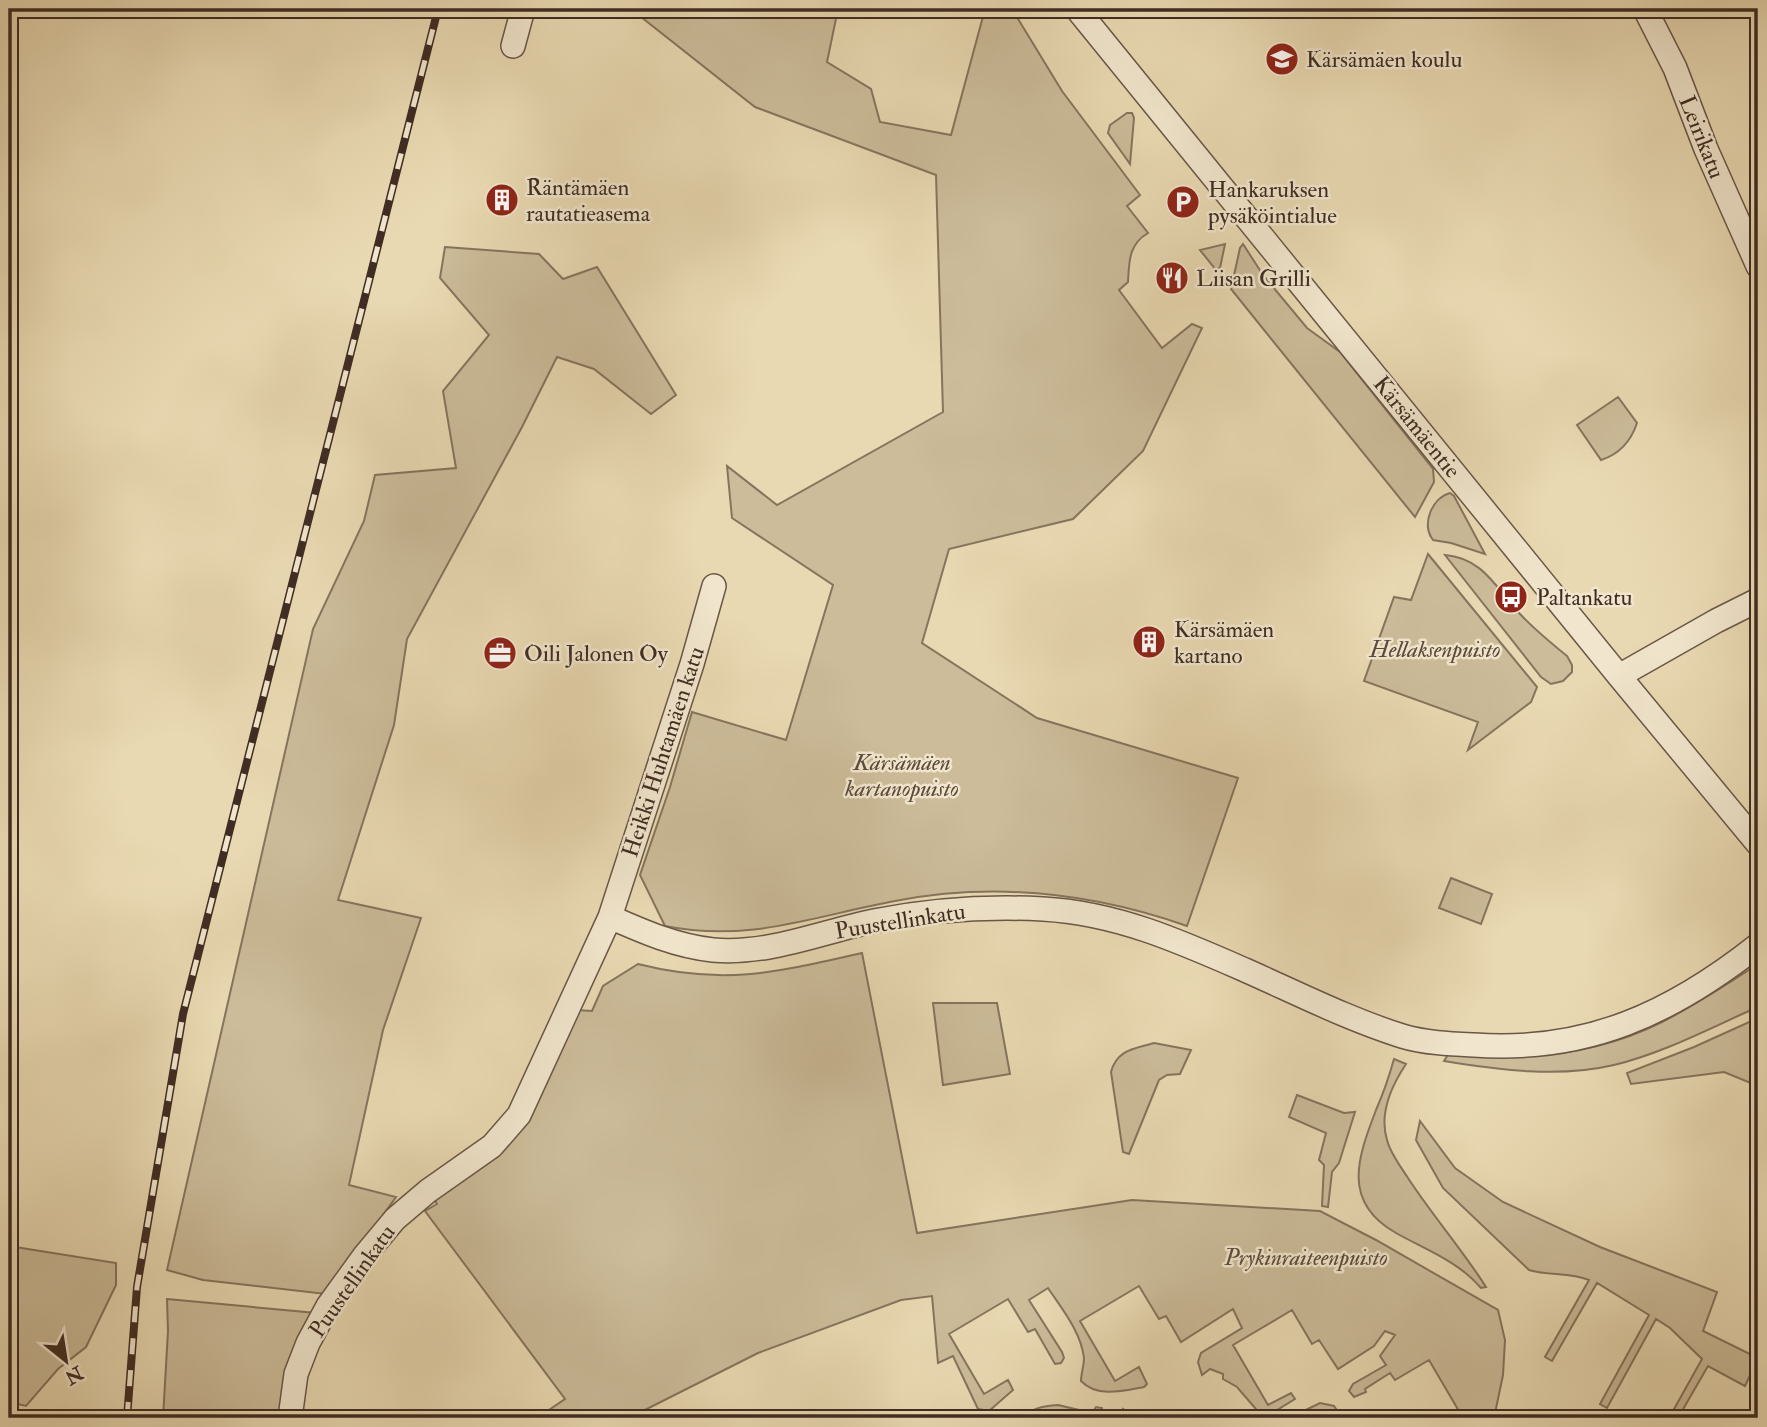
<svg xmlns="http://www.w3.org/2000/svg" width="1767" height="1427" font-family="'IM FELL Double Pica',serif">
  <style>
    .green { fill: #ccbc9a; stroke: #86745e; stroke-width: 2 }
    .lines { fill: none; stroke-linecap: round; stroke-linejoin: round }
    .minor-casing { stroke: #6a5747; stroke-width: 26 }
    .minor { stroke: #f1e6cd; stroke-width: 23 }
    .rail-casing { stroke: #3f2c23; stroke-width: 8 }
    .rail { stroke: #f1e6cd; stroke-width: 5; stroke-dasharray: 16; stroke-linecap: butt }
    .labels { text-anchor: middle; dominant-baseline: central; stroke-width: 5; stroke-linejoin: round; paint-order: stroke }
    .poi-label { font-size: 23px; fill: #3f2c23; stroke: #f1e6cd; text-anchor: start }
    .street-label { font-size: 23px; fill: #3f2c23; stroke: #f1e6cd }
    .park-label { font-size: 23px; font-style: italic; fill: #5b493b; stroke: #f1e6cd }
  </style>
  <rect width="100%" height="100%" fill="#e9d9b2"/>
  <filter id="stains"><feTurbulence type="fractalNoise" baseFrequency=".00286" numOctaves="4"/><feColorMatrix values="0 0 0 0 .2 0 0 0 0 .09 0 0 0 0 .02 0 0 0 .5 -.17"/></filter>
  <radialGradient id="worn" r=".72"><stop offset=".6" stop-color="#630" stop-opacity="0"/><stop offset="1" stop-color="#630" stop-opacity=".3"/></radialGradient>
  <path class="green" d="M 631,9 L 838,9 L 827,62 L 871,89 L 880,122 L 951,135 L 985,9 L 1012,9 L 1062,91 L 1140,195 L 1127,206 L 1148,233 C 1129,244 1129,261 1128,282 L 1119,290 L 1162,348 L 1192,324 L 1202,328 L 1143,451 L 1073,519 L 949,549 L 922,643 L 1037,718 L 1238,778 L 1187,926 C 1093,893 994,882 895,901 C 814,916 749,943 665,926 L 640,875 L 670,787 L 692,712 L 786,740 L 833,585 L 732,518 L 727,466 L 777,505 L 943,412 L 936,175 L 755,107 Z
    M 1127,113 L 1132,113 L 1134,118 L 1130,164 L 1108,133 L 1110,125 Z
    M 1225,244 L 1220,268 L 1216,270 L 1200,250 Z
    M 1243,244 L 1263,275 L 1307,328 L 1340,352 L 1433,469 L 1434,482 L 1415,517 L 1231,289 L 1240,248 Z
    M 445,247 L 539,254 L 563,279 L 597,267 L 676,395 L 651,414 L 594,369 L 557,357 L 522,427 L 407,639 L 394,725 L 338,900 L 421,918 L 383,1030 L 349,1185 L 396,1197 L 326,1294 L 203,1280 L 167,1270 L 313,629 L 364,521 L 375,475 L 456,468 L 443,391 L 489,335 L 440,278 Z
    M 1618,397 L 1637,423 C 1631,441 1620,454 1601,460 L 1577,425 Z
    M 1450,493 L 1454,496 L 1485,554 L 1451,543 L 1433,540 C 1421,524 1432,498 1450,493 Z
    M 1428,554 L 1537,687 L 1531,702 L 1468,750 L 1478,722 L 1364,681 L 1394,597 L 1411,600 Z
    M 1445,555 C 1484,558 1497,590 1521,615 C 1535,630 1551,643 1567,656 L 1572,665 L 1572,672 L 1563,681 L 1551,684 L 1541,677 Z
    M 1451,878 L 1492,894 L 1481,924 L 1439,908 Z
    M 862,953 L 917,1233 L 1132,1200 L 1320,1211 L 1376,1240 L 1498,1310 L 1505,1340 L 1503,1375 L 1494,1418 L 1463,1418 L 1429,1360 L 1395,1380 L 1390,1373 L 1365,1389 L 1366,1392 L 1354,1397 L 1349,1391 L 1353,1384 L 1386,1365 L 1380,1356 L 1395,1335 L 1385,1331 L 1374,1346 L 1338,1369 L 1319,1340 L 1312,1344 L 1292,1310 L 1233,1345 L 1268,1405 L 1291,1393 L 1295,1399 L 1269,1415 L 1261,1415 L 1237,1387 L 1223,1379 L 1223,1374 L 1210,1369 L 1202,1375 L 1198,1362 L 1201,1353 L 1242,1328 L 1233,1309 L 1181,1342 L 1166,1316 L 1159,1319 L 1139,1286 L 1080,1321 L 1115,1381 L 1139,1367 L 1147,1384 L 1144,1387 C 1123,1391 1097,1398 1081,1381 C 1081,1373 1084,1367 1084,1358 C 1081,1332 1062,1309 1048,1288 L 1029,1300 L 1062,1352 L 1064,1358 L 1061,1363 L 1055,1364 L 1035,1329 L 1028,1332 L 1008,1299 L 949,1334 L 984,1394 L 1008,1380 L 1013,1390 L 989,1411 L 978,1409 L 953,1356 L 938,1363 L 932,1296 L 901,1300 L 758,1353 L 629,1418 L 537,1418 L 565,1399 L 425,1211 L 437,1204 L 434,1199 L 473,1171 L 577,1010 L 592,1011 L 603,986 L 638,964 C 724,986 779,972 862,953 Z
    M 1758,964 L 1758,1007 C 1712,1027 1664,1053 1614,1065 C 1559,1078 1499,1070 1444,1061 L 1449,1053 C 1522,1062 1596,1055 1662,1022 C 1696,1005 1727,984 1758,964 Z
    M 933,1003 L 997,1003 L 1010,1074 L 943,1085 Z
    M 1758,1018 L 1758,1086 L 1724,1072 L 1631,1084 L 1627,1073 L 1694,1047 Z
    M 1154,1043 L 1191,1050 L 1180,1074 L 1167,1075 L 1159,1080 L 1129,1154 L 1123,1152 L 1111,1072 C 1117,1049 1135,1049 1154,1043 Z
    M 1394,1059 L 1406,1064 C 1392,1085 1379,1114 1387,1140 C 1390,1153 1401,1167 1408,1178 C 1432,1215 1462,1249 1486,1287 L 1481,1288 C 1458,1261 1426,1250 1396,1233 C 1341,1202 1358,1157 1376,1110 C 1383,1094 1389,1077 1394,1059 Z
    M 1297,1095 L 1344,1113 L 1355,1112 L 1339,1163 L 1332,1172 L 1328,1207 L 1322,1206 L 1324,1165 L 1319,1160 L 1326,1133 L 1289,1117 Z
    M 1420,1121 L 1455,1168 L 1503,1202 L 1600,1247 L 1717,1292 L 1703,1331 L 1758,1358 L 1745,1386 L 1708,1366 L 1678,1418 L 1669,1418 L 1702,1359 L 1670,1328 L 1656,1319 L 1607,1408 L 1600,1404 L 1649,1315 L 1597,1283 L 1552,1361 L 1545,1357 L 1589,1280 C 1569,1272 1549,1276 1529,1270 L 1443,1188 L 1416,1140 Z
    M 9,1246 L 116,1263 L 116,1285 L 86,1347 L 58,1369 L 26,1406 L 9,1402 Z
    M 167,1299 L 316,1313 L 280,1418 L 163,1418 L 168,1331 Z
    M 1320,1403 L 1334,1406 L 1342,1418 L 1289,1418 Z
    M 1058,1405 L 1092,1413 L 1096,1407 L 1102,1408 L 1102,1414 L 1122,1417 L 1123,1409 L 1136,1418 L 1022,1418 C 1032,1408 1043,1406 1058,1405 Z"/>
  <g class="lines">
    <defs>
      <path id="minor" d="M 1077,9 L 1619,676 L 1758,844
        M 1645,9 L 1675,68 L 1706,149 L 1758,266
        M 513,46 L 523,9
        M 1619,676 L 1716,621 L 1758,600
        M 610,917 L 692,664 L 714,586
        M 290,1418 L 296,1374 L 308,1343 L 328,1306 L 365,1255 L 395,1219 L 428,1191 L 492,1146 L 519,1115 L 610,917 C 644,932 676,946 713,950 C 768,955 821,932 874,921 C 930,910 986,906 1043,909 C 1116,913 1179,941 1245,970 C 1297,993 1348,1019 1402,1036 C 1425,1043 1451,1044 1474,1045 C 1587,1053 1672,1013 1758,945"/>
    </defs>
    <use href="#minor" class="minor-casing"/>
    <use href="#minor" class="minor"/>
    <defs>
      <path id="rail" d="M 127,1418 L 137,1287 L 183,1014 L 438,9"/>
    </defs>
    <use href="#rail" class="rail-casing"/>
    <use href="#rail" class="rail"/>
  </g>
  <defs>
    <symbol id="school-disc" viewBox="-11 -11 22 22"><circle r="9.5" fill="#8f2418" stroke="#f1e6cd"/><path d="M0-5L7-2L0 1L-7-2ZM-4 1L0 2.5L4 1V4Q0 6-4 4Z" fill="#fff"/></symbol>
    <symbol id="building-disc" viewBox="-11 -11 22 22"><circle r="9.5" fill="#8f2418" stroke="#f1e6cd"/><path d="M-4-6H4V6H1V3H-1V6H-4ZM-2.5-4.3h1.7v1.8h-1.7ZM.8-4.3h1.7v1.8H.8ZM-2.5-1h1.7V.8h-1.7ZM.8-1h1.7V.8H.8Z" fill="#fff"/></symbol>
    <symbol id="parking-disc" viewBox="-11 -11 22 22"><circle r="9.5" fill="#8f2418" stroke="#f1e6cd"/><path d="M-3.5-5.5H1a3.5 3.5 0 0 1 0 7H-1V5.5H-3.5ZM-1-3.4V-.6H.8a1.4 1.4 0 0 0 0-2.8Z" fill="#fff"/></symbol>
    <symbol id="restaurant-disc" viewBox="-11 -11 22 22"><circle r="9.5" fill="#8f2418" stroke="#f1e6cd"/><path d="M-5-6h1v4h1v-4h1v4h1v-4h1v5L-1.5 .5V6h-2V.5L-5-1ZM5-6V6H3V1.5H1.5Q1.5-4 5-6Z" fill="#fff"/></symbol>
    <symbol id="bus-disc" viewBox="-11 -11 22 22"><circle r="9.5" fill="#8f2418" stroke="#f1e6cd"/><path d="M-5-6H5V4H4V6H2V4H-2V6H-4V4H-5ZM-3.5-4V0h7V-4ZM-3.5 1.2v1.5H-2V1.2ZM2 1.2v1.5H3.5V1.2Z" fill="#fff"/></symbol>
    <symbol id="office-disc" viewBox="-11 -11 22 22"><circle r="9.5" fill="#8f2418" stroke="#f1e6cd"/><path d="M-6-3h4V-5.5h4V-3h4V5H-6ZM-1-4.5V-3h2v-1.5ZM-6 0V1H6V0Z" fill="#fff"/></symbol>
  </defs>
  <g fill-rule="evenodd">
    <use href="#school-disc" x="1263" y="40" width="38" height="38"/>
    <use href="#building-disc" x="483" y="181" width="38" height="38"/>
    <use href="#parking-disc" x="1164" y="183" width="38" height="38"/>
    <use href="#restaurant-disc" x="1153" y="259" width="38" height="38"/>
    <use href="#bus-disc" x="1492" y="578" width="38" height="38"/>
    <use href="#building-disc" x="1130" y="623" width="38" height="38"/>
    <use href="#office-disc" x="481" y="634" width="38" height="38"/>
  </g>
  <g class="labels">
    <g class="poi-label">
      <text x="1306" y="59">Kärsämäen koulu</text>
      <text x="526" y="187">Räntämäen<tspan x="526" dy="26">rautatieasema</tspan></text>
      <text x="1208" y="189">Hankaruksen<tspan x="1208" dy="26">pysäköintialue</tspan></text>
      <text x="1196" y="278">Liisan Grilli</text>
      <text x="1536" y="597">Paltankatu</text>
      <text x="1174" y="629">Kärsämäen<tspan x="1174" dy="26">kartano</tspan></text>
      <text x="524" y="653">Oili Jalonen Oy</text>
    </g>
    <g class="street-label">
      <text transform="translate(1702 137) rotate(68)">Leirikatu</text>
      <text transform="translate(1417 427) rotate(51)">Kärsämäentie</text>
      <text transform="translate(663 752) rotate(-72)">Heikki Huhtamäen katu</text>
      <text transform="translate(900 921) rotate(-9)">Puustellinkatu</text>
      <text transform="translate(352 1281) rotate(-55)">Puustellinkatu</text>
    </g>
    <g class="park-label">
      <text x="1435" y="649">Hellaksenpuisto</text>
      <text x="902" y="762">Kärsämäen<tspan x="902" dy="26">kartanopuisto</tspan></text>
      <text x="1306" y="1257">Prykinraiteenpuisto</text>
    </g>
  </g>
  <rect width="1767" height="1427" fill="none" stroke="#e9d9b2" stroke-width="35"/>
  <rect x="10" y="10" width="1746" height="1406" fill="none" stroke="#3f2c23" stroke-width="3.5"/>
  <rect x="18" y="18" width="1732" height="1392" fill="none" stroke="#3f2c23" stroke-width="2"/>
  <g transform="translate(66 1361) rotate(150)" stroke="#f1e6cd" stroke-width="5" paint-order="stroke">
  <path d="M0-5L12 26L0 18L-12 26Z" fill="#3f2c23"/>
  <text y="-10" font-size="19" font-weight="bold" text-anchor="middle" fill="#3f2c23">N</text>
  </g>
  <rect width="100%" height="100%" filter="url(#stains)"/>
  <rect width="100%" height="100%" fill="url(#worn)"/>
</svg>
